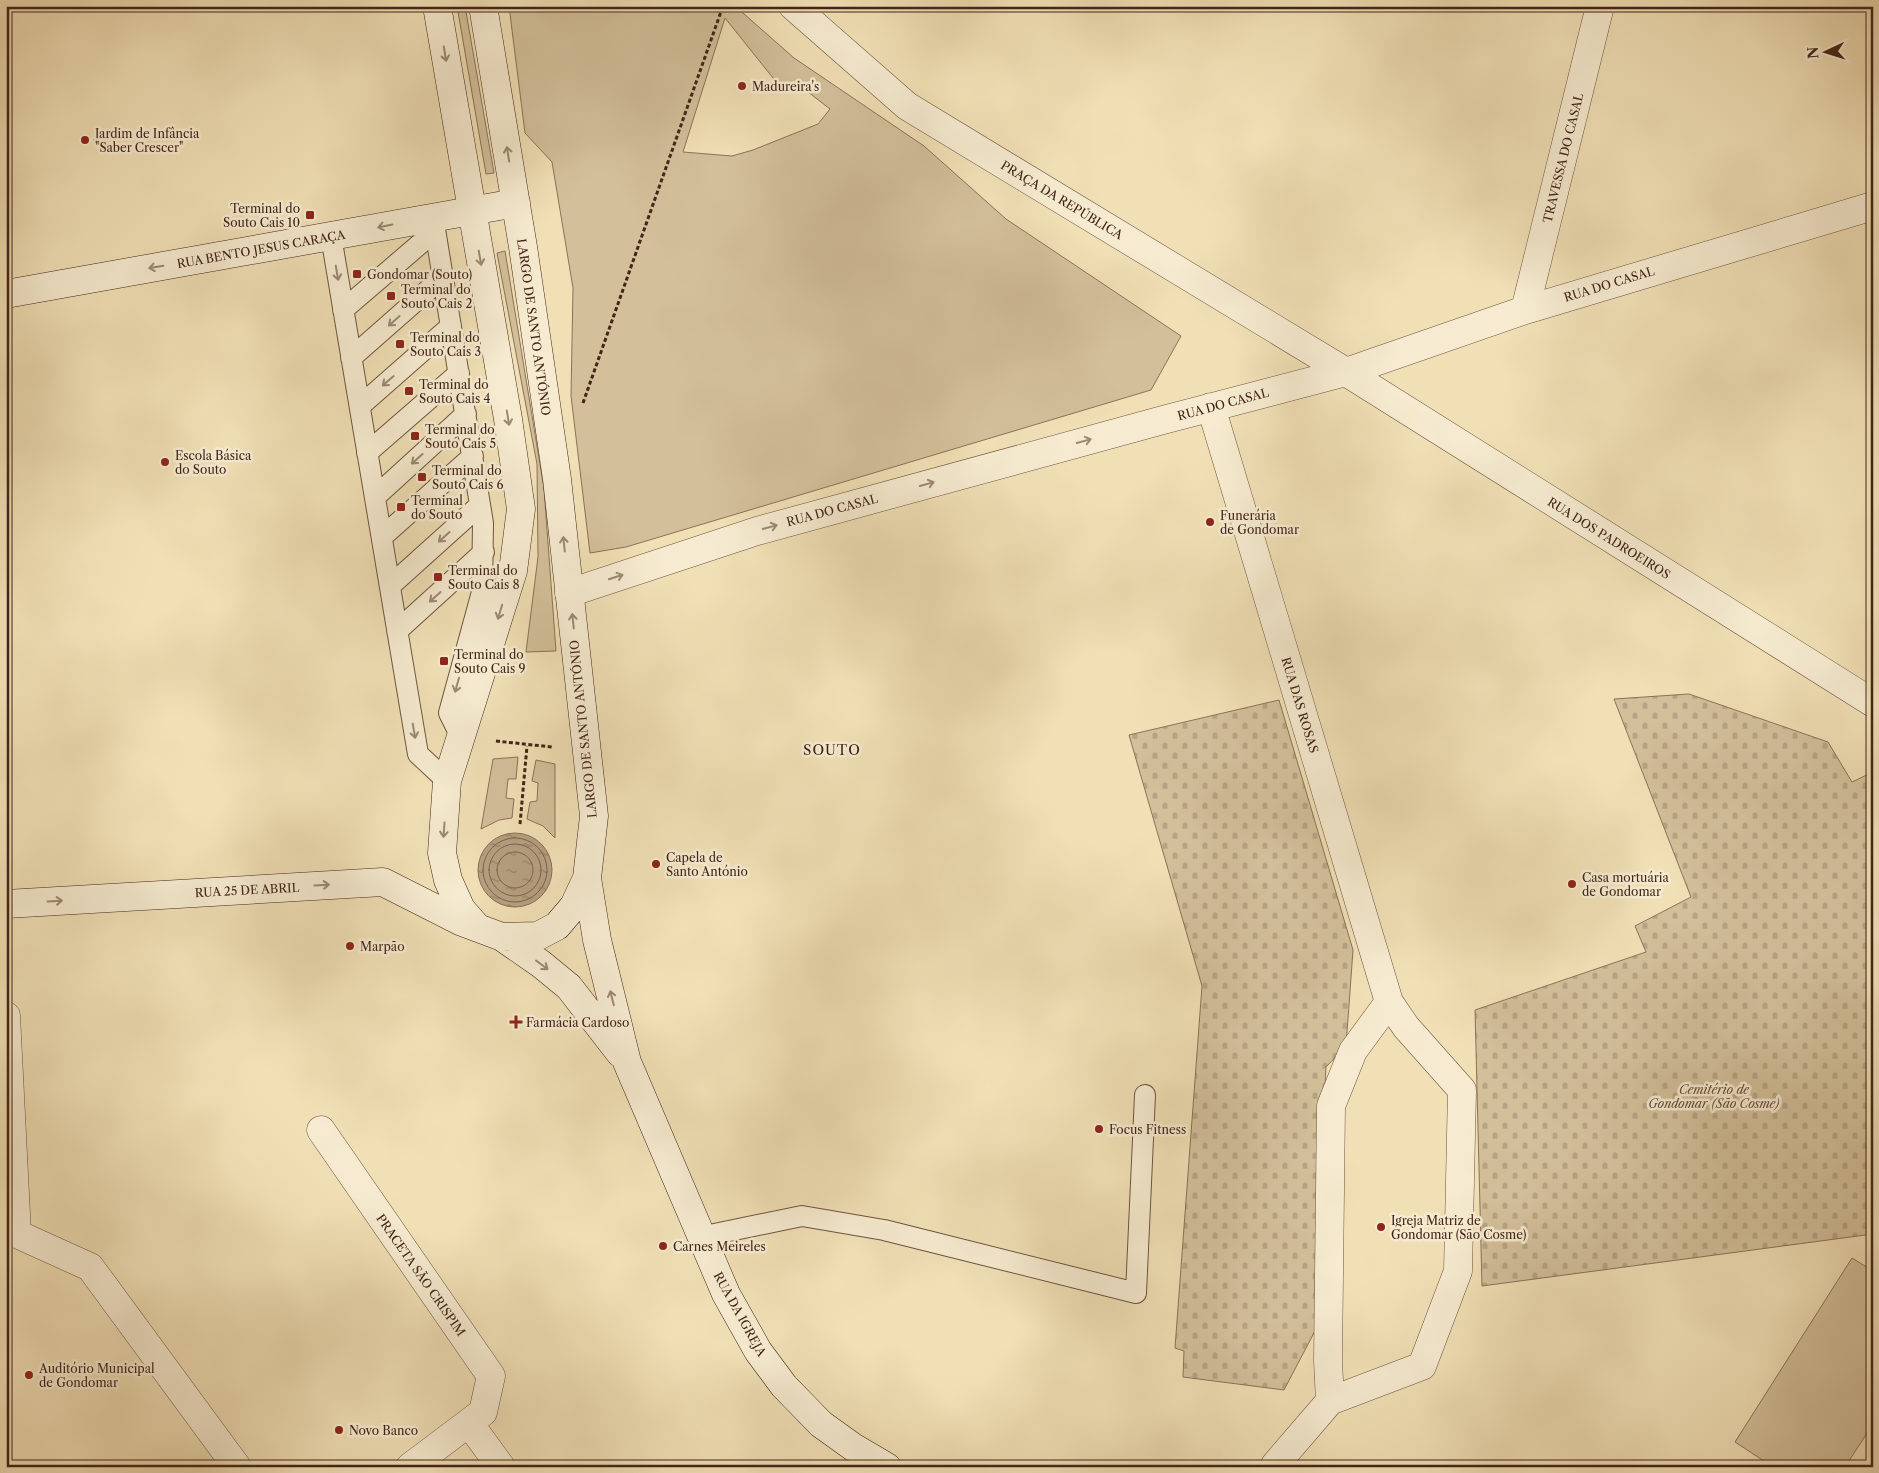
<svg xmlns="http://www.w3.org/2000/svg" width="1879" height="1473" font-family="'Libre Caslon Text',serif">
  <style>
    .cemetery { fill: url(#cemetery-stones); stroke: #8a725a }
    .green { fill: #d3c09b; stroke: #8a725a; fill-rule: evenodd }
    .water { fill: url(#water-ripples); stroke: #886e57 }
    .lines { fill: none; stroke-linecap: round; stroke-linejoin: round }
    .shore { stroke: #7c624d; stroke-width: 1 }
    .lane-casing { stroke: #6e5340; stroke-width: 22 }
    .street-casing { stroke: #6e5340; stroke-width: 29 }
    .secondary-casing { stroke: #422419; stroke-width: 29 }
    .path { stroke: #422419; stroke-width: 3; stroke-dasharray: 4 2.5; stroke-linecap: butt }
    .lane { stroke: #f6ebd0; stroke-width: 20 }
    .street { stroke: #f6ebd0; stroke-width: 28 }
    .secondary { stroke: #f6ebd0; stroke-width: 28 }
    .oneway { stroke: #9c8874 }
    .poi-dot { fill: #8f2418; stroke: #f6ebd0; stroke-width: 2 }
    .labels { text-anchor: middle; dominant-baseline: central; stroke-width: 5; stroke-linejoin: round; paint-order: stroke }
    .poi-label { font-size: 12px; fill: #422419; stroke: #f6ebd0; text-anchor: start }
    .street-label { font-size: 12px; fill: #422419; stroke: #f6ebd0 }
    .park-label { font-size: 12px; font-style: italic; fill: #664b3a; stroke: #f6ebd0 }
    .neighbourhood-label { font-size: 14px; letter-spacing: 1px; fill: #422419; stroke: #f6ebd0 }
  </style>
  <defs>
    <pattern id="cemetery-stones" width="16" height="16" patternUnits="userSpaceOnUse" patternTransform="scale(1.25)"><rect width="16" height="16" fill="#d3c09b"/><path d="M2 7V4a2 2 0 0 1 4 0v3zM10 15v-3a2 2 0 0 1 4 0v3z" fill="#b6a585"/></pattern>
    <pattern id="water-ripples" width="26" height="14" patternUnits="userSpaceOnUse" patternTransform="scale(1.25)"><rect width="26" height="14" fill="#b6a081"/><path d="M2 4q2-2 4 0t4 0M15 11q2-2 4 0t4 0" fill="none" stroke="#968269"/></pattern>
  </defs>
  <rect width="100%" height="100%" fill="#f1e0b6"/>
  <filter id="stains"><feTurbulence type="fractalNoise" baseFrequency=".004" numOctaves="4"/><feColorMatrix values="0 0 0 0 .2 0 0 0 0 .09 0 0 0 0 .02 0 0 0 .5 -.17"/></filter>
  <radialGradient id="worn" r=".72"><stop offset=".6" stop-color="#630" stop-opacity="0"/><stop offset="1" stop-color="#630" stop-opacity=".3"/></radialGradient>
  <path class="cemetery" d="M 1689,694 L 1828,742 L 1852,782 L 1873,772 L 1873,1234 L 1482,1286 L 1475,1010 L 1646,952 L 1635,926 L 1691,897 L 1614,699 Z
    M 1279,700 L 1353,950 L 1346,1046 L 1326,1067 L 1315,1287 L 1316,1329 L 1284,1390 L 1183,1377 L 1184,1351 L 1175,1348 L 1202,986 L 1129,735 Z"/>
  <path class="green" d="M 457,6 L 465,6 L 494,173 L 486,174 Z
    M 509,6 L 735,6 L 794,58 L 924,146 L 1006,219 L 1181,336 L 1151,390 L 626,547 L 590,553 L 571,396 L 573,288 L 552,162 L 525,133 ZM 725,18 L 781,88 L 799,85 L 830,109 L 818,124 L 753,150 L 732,156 L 683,152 Z
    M 505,251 L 544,489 L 556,651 L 526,652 L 538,557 L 537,464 L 497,253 Z
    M 518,757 L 516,779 L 508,779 L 506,798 L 514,799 L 512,818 L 499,820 L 481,829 L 493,759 Z
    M 536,760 L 555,764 L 555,838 L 543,826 L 527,819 L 530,802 L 537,801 L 538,783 L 532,781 Z
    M 1852,1258 L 1873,1271 L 1873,1424 L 1845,1467 L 1773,1467 L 1735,1442 Z"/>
  <path class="water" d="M478 870a37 37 0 1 1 74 0a37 37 0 1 1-74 0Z"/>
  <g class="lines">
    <path class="shore" d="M483 870a32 32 0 1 1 64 0a32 32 0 1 1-64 0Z
      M489 870a26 26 0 1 1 52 0a26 26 0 1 1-52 0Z
      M497 870a18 18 0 1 1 36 0a18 18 0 1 1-36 0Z"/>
    <defs>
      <path id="lane" d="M 433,217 L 483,523 L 482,592 L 449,713 L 461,737
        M 331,236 L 418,754 L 447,781
        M 343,310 L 435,231
        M 351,358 L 443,277
        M 360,406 L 451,326
        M 367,453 L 459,373
        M 375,497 L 466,414
        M 382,537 L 473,456
        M 390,586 L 480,505
        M 397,631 L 484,552
        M 700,1237 L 802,1216 L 884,1230 L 1136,1293 L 1145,1095"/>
      <path id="street" d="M 793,6 L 907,106 L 1346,372 L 1873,703
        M 1525,310 L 1600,6
        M 1211,407 L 1389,1002 L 1406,1027 L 1462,1090 L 1458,1271 L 1422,1366 L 1330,1401 L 1275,1465
        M 569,593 L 757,531 L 1163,420 L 1346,372 L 1525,310 L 1873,206
        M 6,1016 L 17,1234
        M 321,1130 L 491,1376 L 483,1412 L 410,1467
        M 6,1233 L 17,1234 L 90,1267 L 237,1467
        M 1330,1401 L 1328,1361 L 1331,1106 L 1353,1051 L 1389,1002
        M 469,1423 L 501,1467"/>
      <path id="secondary" d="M 437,6 L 508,419 L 521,509 L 513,571 L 447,781 L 442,853 L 448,880 L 461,909 L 476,926
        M 6,294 L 516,203
        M 587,878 L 597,940 L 627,1062 L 726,1294 L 758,1351 L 784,1386 L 821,1424 L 853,1447 L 887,1467
        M 6,904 L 383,882 L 462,922 L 502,937 L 538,936 L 557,926 L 574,906 L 587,878 L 594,816 L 557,479 L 523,247 L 483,6
        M 502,937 L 541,964 L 569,987 L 620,1053"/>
    </defs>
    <use href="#lane" class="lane-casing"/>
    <use href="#street" class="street-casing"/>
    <use href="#secondary" class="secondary-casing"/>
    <path class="path" d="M 583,403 L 723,6
      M 496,741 L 552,747
      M 520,824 L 527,746"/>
    <use href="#lane" class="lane"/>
    <use href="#street" class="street"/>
    <use href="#secondary" class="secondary"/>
  </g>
  <defs><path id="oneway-shaft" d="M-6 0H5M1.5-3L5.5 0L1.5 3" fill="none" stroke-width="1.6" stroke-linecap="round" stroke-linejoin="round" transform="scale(1.25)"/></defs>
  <g class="oneway">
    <use href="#oneway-shaft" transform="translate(445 54) rotate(81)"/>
    <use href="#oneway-shaft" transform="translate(508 154) rotate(-99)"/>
    <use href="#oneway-shaft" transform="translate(385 226) rotate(169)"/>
    <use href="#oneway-shaft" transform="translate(480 258) rotate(80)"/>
    <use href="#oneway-shaft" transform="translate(156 267) rotate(170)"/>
    <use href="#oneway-shaft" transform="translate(337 273) rotate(80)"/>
    <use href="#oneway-shaft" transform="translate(394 321) rotate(138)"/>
    <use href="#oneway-shaft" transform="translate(388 381) rotate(139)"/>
    <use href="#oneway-shaft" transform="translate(508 418) rotate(81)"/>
    <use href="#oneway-shaft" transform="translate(1084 441) rotate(-15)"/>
    <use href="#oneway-shaft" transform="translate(417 459) rotate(138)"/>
    <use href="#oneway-shaft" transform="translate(927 484) rotate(-15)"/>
    <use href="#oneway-shaft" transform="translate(770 527) rotate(-15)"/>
    <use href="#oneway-shaft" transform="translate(444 537) rotate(138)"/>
    <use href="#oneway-shaft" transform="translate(564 544) rotate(-96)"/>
    <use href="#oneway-shaft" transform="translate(616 577) rotate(-18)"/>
    <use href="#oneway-shaft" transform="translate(435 597) rotate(138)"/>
    <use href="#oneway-shaft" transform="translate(500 612) rotate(107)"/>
    <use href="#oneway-shaft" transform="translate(573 621) rotate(-96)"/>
    <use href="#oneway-shaft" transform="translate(457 685) rotate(106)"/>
    <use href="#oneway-shaft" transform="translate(414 731) rotate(80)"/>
    <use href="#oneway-shaft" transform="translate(444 830) rotate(94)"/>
    <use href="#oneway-shaft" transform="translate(322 885) rotate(-3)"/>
    <use href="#oneway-shaft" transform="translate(55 901) rotate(-3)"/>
    <use href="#oneway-shaft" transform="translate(542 965) rotate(37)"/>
    <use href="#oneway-shaft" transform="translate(612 998) rotate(-104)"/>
  </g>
  <g class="poi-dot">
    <circle cx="742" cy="86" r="5"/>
    <circle cx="85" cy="140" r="5"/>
    <rect x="305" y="210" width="10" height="10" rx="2.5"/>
    <rect x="352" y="269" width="10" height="10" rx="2.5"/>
    <rect x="386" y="291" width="10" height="10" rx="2.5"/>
    <rect x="395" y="339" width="10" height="10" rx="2.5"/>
    <rect x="404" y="386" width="10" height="10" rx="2.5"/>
    <rect x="410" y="431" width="10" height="10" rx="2.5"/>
    <circle cx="165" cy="462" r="5"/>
    <rect x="417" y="472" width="10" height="10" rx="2.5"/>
    <rect x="396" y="502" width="10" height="10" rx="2.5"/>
    <circle cx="1210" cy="522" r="5"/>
    <rect x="433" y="572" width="10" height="10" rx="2.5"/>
    <rect x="439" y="656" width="10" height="10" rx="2.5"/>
    <circle cx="656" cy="864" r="5"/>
    <circle cx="1572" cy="884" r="5"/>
    <circle cx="350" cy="946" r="5"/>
    <path d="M513.5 1014.5h5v5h5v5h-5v5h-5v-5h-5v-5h5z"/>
    <circle cx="1099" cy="1129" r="5"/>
    <circle cx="1381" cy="1227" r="5"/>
    <circle cx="663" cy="1246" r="5"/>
    <circle cx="29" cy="1375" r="5"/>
    <circle cx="339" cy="1430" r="5"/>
  </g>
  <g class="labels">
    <g class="poi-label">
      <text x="752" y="86">Madureira's</text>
      <text x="95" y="133">Jardim de Infância<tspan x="95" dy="14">"Saber Crescer"</tspan></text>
      <text x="300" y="208" text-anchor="end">Terminal do<tspan x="300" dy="14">Souto Cais 10</tspan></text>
      <text x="367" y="274">Gondomar (Souto)</text>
      <text x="401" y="289">Terminal do<tspan x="401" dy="14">Souto Cais 2</tspan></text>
      <text x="410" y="337">Terminal do<tspan x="410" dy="14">Souto Cais 3</tspan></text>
      <text x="419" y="384">Terminal do<tspan x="419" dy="14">Souto Cais 4</tspan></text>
      <text x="425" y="429">Terminal do<tspan x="425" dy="14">Souto Cais 5</tspan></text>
      <text x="175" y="455">Escola Básica<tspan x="175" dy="14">do Souto</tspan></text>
      <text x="432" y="470">Terminal do<tspan x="432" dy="14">Souto Cais 6</tspan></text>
      <text x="411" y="500">Terminal<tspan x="411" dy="14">do Souto</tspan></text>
      <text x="1220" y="515">Funerária<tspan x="1220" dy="14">de Gondomar</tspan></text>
      <text x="448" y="570">Terminal do<tspan x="448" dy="14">Souto Cais 8</tspan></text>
      <text x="454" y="654">Terminal do<tspan x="454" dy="14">Souto Cais 9</tspan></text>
      <text x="666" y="857">Capela de<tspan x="666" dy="14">Santo António</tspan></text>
      <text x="1582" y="877">Casa mortuária<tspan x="1582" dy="14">de Gondomar</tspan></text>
      <text x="360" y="946">Marpão</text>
      <text x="526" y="1022">Farmácia Cardoso</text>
      <text x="1109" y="1129">Focus Fitness</text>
      <text x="1391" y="1220">Igreja Matriz de<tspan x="1391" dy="14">Gondomar (São Cosme)</tspan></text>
      <text x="673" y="1246">Carnes Meireles</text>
      <text x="39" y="1368">Auditório Municipal<tspan x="39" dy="14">de Gondomar</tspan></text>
      <text x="349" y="1430">Novo Banco</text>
    </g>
    <g class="street-label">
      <text transform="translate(1563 158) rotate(-76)">TRAVESSA DO CASAL</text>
      <text transform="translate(1062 200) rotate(31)">PRAÇA DA REPÚBLICA</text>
      <text transform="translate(261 249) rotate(-10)">RUA BENTO JESUS CARAÇA</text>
      <text transform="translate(1609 284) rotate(-17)">RUA DO CASAL</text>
      <text transform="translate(534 327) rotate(82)">LARGO DE SANTO ANTÓNIO</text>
      <text transform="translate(1223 404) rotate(-15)">RUA DO CASAL</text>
      <text transform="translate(832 510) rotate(-15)">RUA DO CASAL</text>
      <text transform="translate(1609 538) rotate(32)">RUA DOS PADROEIROS</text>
      <text transform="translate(1300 705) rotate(73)">RUA DAS ROSAS</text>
      <text transform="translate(583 729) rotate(-96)">LARGO DE SANTO ANTÓNIO</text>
      <text transform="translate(247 890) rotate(-3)">RUA 25 DE ABRIL</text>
      <text transform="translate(421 1275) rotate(55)">PRACETA SÃO CRISPIM</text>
      <text transform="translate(740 1314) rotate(61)">RUA DA IGREJA</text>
    </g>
    <g class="park-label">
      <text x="1714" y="1089">Cemitério de<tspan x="1714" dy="14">Gondomar (São Cosme)</tspan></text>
    </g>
    <g class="neighbourhood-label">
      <text x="832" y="750">SOUTO</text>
    </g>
  </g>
  <rect width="1879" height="1473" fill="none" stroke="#f1e0b6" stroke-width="25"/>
  <rect x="8" y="8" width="1864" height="1458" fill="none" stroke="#422419" stroke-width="2.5"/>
  <rect x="12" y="12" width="1854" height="1448" fill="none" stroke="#422419"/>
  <g transform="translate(1826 52) rotate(266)" stroke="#f6ebd0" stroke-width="4" paint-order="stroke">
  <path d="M0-4L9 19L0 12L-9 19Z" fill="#422419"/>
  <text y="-8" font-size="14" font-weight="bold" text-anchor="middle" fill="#422419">N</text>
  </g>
  <rect width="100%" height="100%" filter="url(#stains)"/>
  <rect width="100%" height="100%" fill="url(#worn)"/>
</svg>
